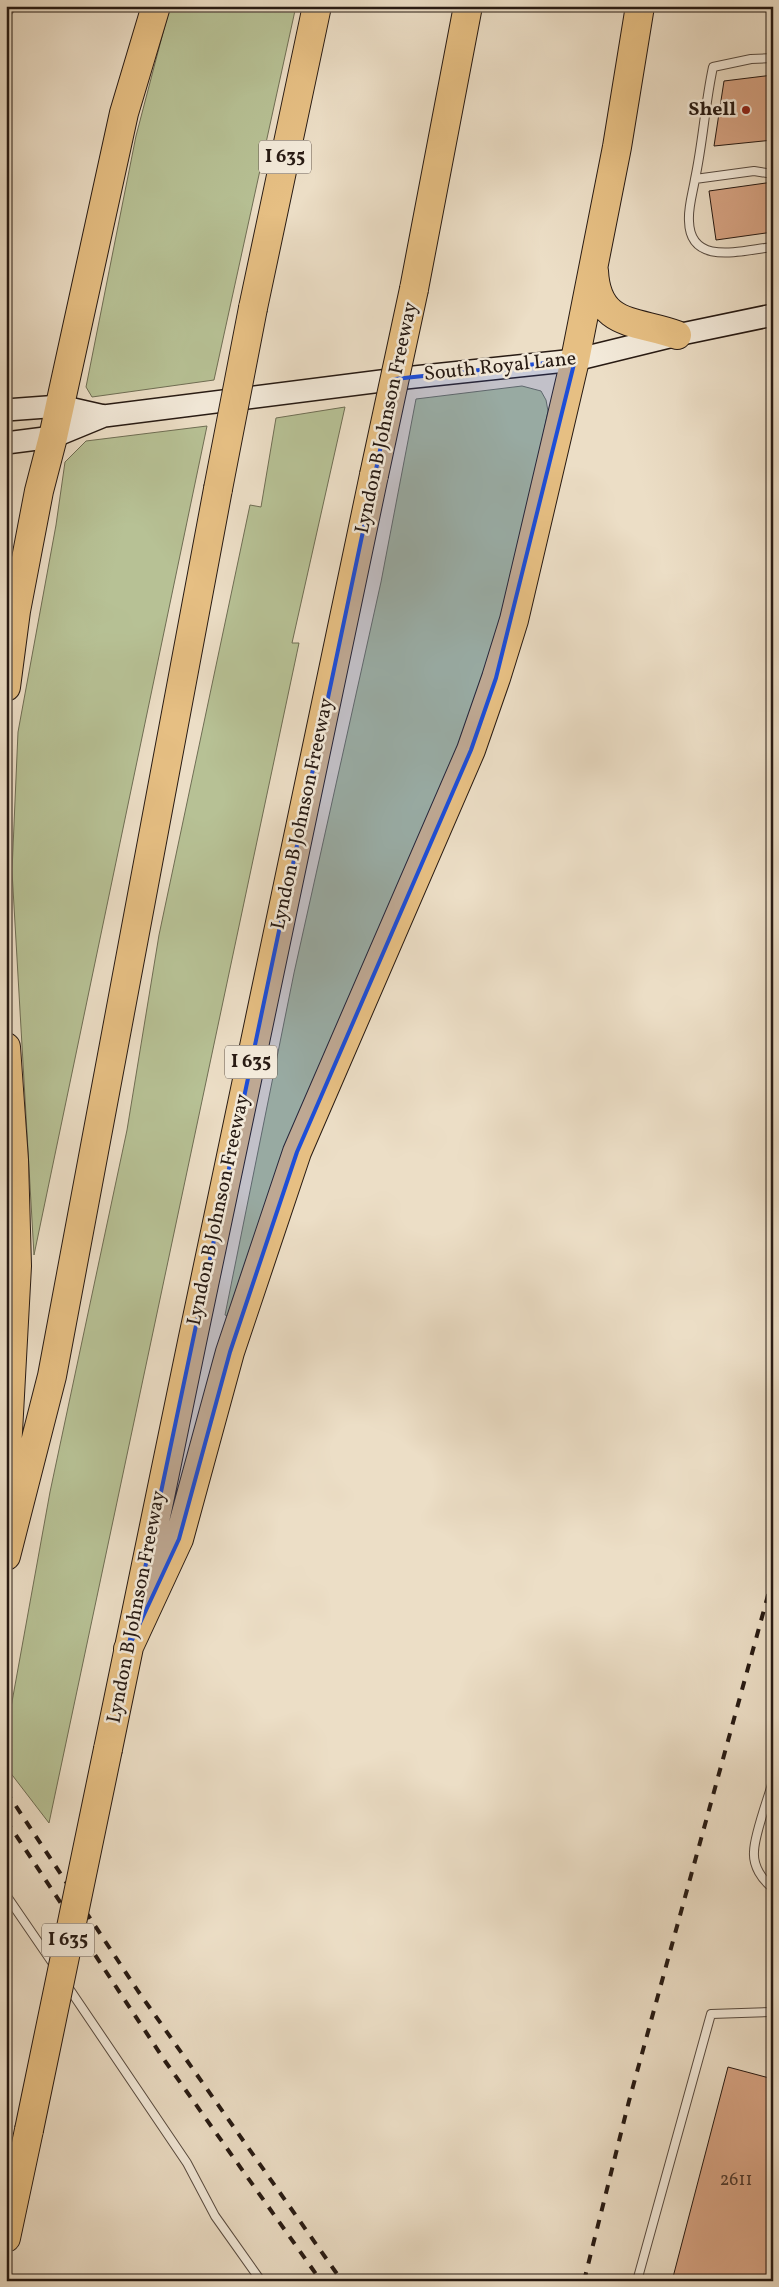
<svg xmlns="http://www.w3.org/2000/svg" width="779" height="2287" font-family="Vollkorn,serif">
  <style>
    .green { fill: #b7c195; stroke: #6f6e54 }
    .building { fill: #d7a484; stroke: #271a13 }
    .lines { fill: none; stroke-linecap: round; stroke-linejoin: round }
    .lane-casing { stroke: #584b40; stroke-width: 10 }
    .street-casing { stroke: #584b40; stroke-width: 18 }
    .secondary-casing { stroke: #271a13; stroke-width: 24 }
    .highway-casing { stroke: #271a13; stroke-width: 30 }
    .lane { stroke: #f3eada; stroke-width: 8 }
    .street { stroke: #f3eada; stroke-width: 15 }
    .secondary { stroke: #f3eada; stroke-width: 21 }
    .highway { stroke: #e6bf83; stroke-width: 28 }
    .rail { stroke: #271a13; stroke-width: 4; stroke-dasharray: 9 9; stroke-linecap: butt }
    .highway-bridge-casing { stroke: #271a13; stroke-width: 30; stroke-linecap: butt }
    .highway-bridge { stroke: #e6bf83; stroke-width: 28 }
    .marked { fill: #1d4ed8; fill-opacity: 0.2; stroke: #1d4ed8; stroke-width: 4; stroke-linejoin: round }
    .poi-dot { fill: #8f2418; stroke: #f3eada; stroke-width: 2 }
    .labels { text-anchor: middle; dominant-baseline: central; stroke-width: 5; stroke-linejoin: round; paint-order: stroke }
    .number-label { font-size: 18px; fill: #533c2f }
    .shield { fill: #f3eada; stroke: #64584f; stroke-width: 1 }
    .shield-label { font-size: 19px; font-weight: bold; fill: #271a13 }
    .poi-label { font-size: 20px; font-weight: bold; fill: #271a13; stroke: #f3eada; text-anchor: end }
    .street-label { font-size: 20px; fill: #271a13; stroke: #f3eada }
  </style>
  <rect width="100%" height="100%" fill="#ecdec6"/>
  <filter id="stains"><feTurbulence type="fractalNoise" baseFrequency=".004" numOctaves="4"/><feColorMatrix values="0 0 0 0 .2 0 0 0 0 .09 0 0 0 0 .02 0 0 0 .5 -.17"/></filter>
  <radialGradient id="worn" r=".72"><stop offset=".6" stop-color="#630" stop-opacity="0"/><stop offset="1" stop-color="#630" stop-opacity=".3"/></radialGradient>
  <path class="green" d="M 170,6 L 296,6 L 214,380 L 92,397 L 86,387 L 136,136 Z
    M 522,386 L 541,391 L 546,400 L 548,411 L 510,599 L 476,712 L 233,1318 L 225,1315 L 294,973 L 381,582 L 416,399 Z
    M 345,407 L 292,643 L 299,643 L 49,1823 L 6,1767 L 6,1735 L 50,1492 L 127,1130 L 159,935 L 250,505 L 261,507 L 276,418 Z
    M 207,426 L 34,1255 L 12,871 L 18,732 L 56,525 L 65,462 L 86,441 Z"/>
  <path class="building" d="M 773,75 L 773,140 L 714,146 L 724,81 Z
    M 773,182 L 773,232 L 716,240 L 709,191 Z
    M 728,2067 L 773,2079 L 773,2281 L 672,2281 Z"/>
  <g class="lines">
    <defs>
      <path id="lane" d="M 773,58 L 751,59 L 713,67 C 705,104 703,142 695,179 L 754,171 L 773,174
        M 695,179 C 693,192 688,207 689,221 C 690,267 742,250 773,247
        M 773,1781 C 768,1799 754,1835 754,1852 C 753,1866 762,1880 773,1888
        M 6,1895 L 56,1968
        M 66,1984 L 187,2163 L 215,2216 L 261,2281
        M 637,2281 L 711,2014 L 773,2012"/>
      <path id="street" d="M 6,8 L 7,6"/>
      <path id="secondary" d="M 6,410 L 60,406 L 104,416
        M 6,443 L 53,437 L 104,416 L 405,378 L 575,360 L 677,335 L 773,315"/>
      <path id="highway" d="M 594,271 C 597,328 637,320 677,335
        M 414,289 L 468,6
        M 253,308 L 317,6
        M 6,687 L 16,611 L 39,491 L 53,437 L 124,113 L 156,6
        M 6,1047 L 14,1160 L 17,1266 L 6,1469
        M 6,1556 L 52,1376 L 218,489
        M 128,1649 L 179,1539 L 230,1352 L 297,1152 L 471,750 L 496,678 L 514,620 L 575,360 L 617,147 L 640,6
        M 108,1749 L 192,1342 L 374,475
        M 6,2238 L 29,2130"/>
    </defs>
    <use href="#lane" class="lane-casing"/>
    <use href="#street" class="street-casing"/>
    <use href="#secondary" class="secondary-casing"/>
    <use href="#highway" class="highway-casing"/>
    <use href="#lane" class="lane"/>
    <use href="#street" class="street"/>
    <use href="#secondary" class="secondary"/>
    <use href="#highway" class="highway"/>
    <path class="rail" d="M 6,1791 L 138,1991 L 342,2281
      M 6,1820 L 165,2061 L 321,2281
      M 584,2281 L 629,2101 L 773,1577"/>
    <defs>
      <path id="highway-bridge" d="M 374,475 L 414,289
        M 218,489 L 253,308
        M 29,2130 L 108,1749"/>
    </defs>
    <use href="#highway-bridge" class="highway-bridge-casing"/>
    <use href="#highway-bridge" class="highway-bridge"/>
  </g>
  <path class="marked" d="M 575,360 L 496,678 L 471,750 L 297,1152 L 230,1352 L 179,1539 L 128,1649 L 395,379 Z"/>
  <circle class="poi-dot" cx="746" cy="110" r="5"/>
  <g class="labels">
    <g class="number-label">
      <text x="736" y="2180">2611</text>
    </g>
    <g class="shield">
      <rect x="259" y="140.5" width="52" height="33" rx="4"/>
      <rect x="225" y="1045.5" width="52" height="33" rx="4"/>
      <rect x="42" y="1923.5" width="52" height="33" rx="4"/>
    </g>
    <g class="shield-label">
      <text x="285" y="157">I 635</text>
      <text x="251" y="1062">I 635</text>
      <text x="68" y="1940">I 635</text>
    </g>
    <g class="poi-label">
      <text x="736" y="110">Shell</text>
    </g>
    <g class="street-label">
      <text transform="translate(500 367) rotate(-6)">South Royal Lane</text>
      <text transform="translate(387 418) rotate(-78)">Lyndon B Johnson Freeway</text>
      <text transform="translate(303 814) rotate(-78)">Lyndon B Johnson Freeway</text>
      <text transform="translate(219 1210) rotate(-78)">Lyndon B Johnson Freeway</text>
      <text transform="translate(137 1607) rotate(-79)">Lyndon B Johnson Freeway</text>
    </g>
  </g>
  <rect width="779" height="2287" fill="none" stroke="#ecdec6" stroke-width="25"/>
  <rect x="8" y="8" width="764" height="2272" fill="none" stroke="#271a13" stroke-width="2.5"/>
  <rect x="12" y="12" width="754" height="2262" fill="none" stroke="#271a13"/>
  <rect width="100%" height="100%" filter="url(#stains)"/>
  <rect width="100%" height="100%" fill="url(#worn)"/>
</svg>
